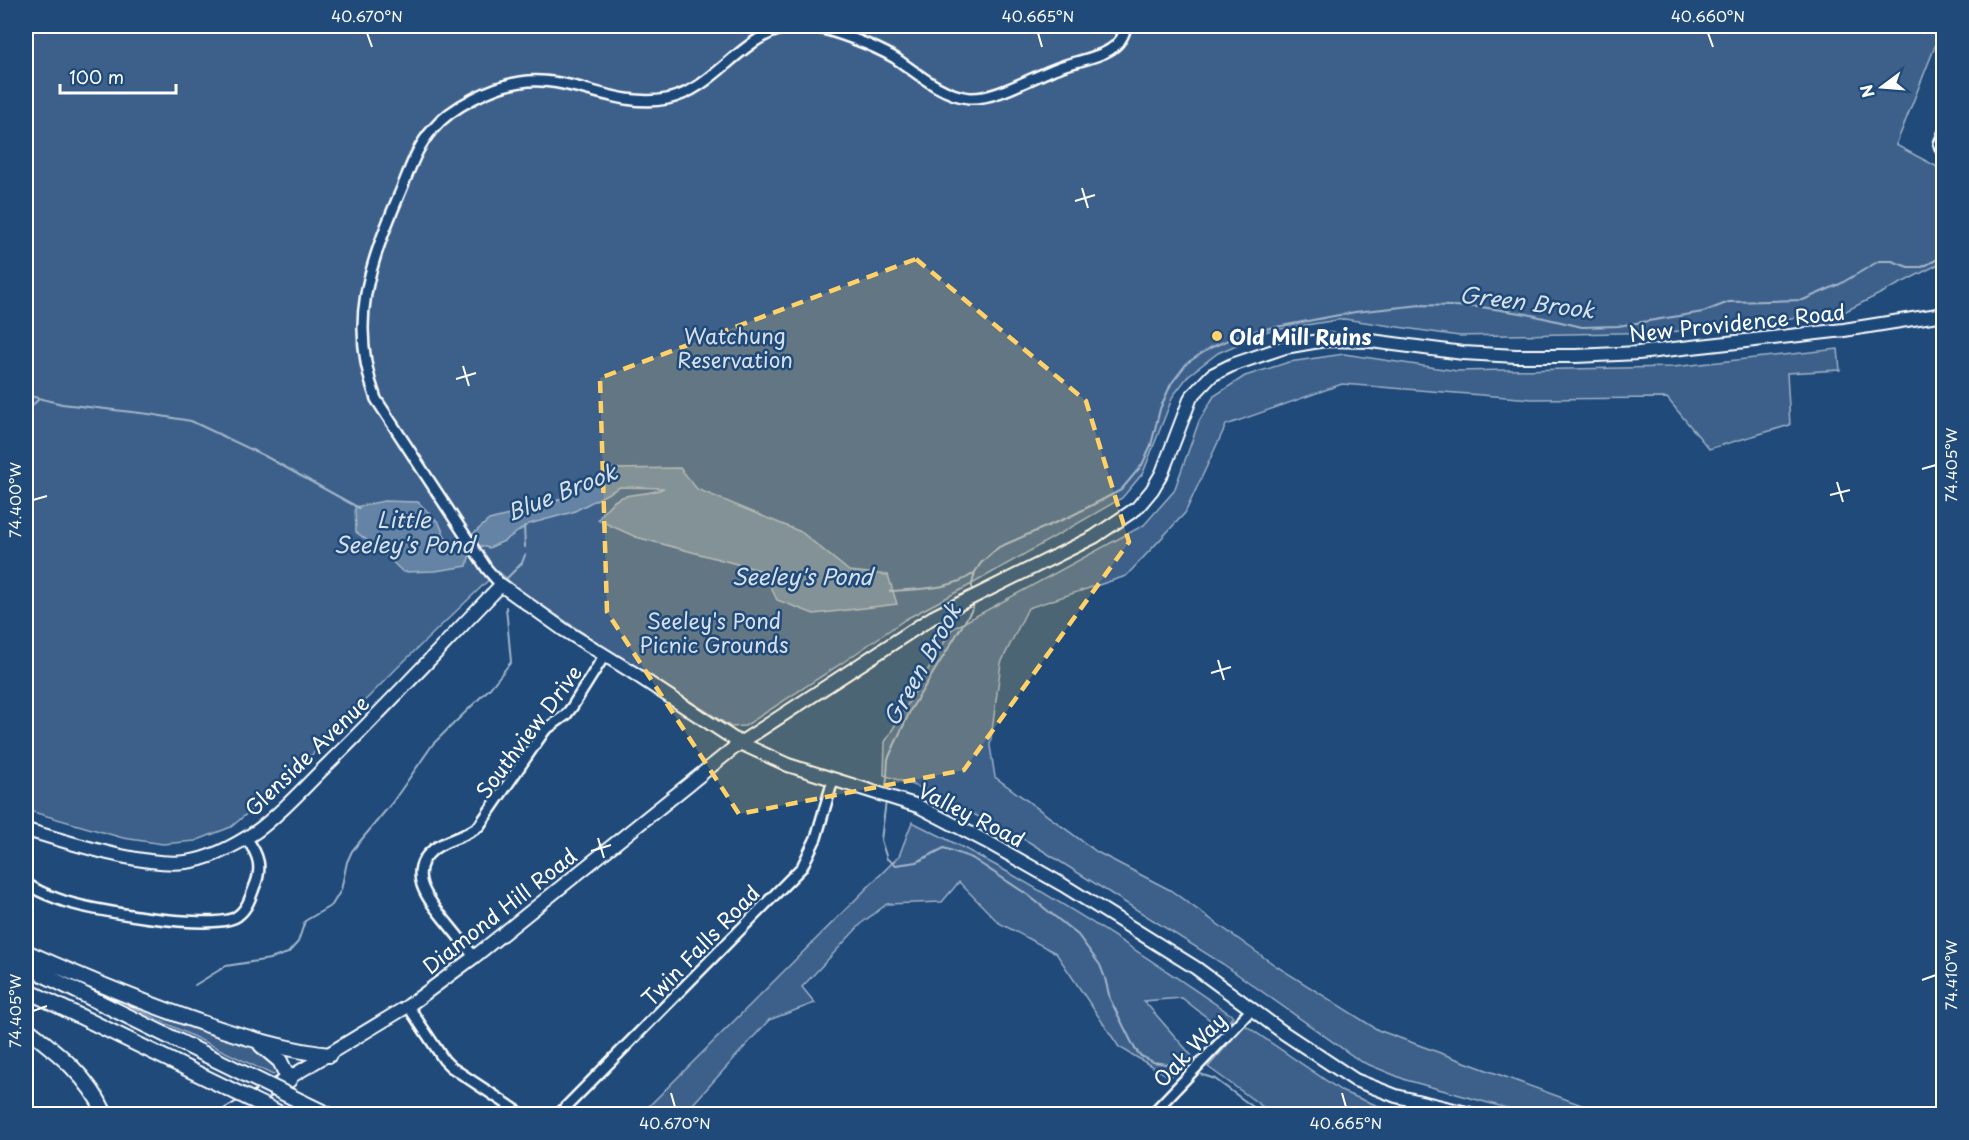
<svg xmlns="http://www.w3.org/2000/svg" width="1969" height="1140" font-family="'Playpen Sans',sans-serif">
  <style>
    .green { fill: #3c618b; stroke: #9eb0c5; stroke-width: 1.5 }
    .water { fill: #6583a4; stroke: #a3b5c8; stroke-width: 1.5 }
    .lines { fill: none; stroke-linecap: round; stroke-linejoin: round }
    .stream { stroke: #a3b5c8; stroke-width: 2 }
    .minor-casing { stroke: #fff; stroke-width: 14 }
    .major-casing { stroke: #fff; stroke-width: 16 }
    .highway-casing { stroke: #fff; stroke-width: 18 }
    .minor { stroke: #1f4a7a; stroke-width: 9 }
    .major { stroke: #1f4a7a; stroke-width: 12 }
    .highway { stroke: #1f4a7a; stroke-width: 14 }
    .highway-bridge-casing { stroke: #fff; stroke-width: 18; stroke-linecap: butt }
    .highway-bridge { stroke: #1f4a7a; stroke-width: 14 }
    .marked { fill: #ffd166; fill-opacity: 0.2; stroke: #ffd166; stroke-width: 4.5; stroke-dasharray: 12 8; stroke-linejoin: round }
    .ticks { fill: none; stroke: #fff; stroke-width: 2 }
    .poi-dot { fill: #ffd166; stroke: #1f4a7a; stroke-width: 2 }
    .labels { text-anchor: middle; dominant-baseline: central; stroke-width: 5; stroke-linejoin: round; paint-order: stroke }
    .street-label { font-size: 21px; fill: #fff; stroke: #1f4a7a }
    .park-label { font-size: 21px; fill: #d8dfe8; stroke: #1f4a7a }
    .poi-label { font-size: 21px; font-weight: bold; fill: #fff; stroke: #1f4a7a; text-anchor: start }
    .water-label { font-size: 22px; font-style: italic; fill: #d8e0e8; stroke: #1f4a7a }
    .neatline { fill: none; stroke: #fff; stroke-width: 2 }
    .ticks-label { font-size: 15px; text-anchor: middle; fill: #fff }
  </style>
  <rect width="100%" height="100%" fill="#1f4a7a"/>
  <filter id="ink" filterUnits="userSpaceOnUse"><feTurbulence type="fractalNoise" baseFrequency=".0167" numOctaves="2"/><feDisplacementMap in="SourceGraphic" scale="12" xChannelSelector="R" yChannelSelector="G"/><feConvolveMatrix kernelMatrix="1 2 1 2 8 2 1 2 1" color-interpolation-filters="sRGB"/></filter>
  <g filter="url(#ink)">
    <path class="green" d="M 26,26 L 1943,26 L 1896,145 L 1943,170 L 1943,262 L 1844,312 L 1670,332 L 1459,336 L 1344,319 L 1268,331 L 1218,353 L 1189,375 L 1173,396 L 1143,473 L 1122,498 L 972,584 L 906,619 L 842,663 L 745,726 L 731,727 L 607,649 L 518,589 L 498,571 L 397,668 L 288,779 L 231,827 L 195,841 L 163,844 L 123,838 L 26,810 Z
      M 1838,349 L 1840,370 L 1787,373 L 1790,425 L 1709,449 L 1667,398 L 1532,399 L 1342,384 L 1226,425 L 1185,513 L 1126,576 L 1028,608 L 1001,663 L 990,746 L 995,777 L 1097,852 L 1170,890 L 1276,966 L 1378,1030 L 1606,1114 L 1528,1114 L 1406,1080 L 1360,1061 L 1223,964 L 1029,842 L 921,788 L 884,775 L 885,742 L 952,629 L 1144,525 L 1174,491 L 1199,421 L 1214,396 L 1245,376 L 1289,362 L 1344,354 L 1457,371 L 1673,367 Z
      M 912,822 C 1025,876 1130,945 1233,1016 L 1223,1030 L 1182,998 L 1144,1001 L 1192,1056 L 1170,1077 L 1119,1047 L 1056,953 L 999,923 L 959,882 L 942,902 L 887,904 L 863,922 L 802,987 L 815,1003 L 769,1020 L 684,1114 L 641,1114 L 899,856 Z
      M 132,1003 L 262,1049 L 280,1070 L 273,1075 L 128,1005 Z
      M 1245,1025 L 1343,1092 L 1399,1114 L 1273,1114 L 1208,1067 Z"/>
    <path class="water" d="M 680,468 L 697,489 L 801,532 L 849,571 L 888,575 L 897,604 L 814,614 L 777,600 L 763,571 L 636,537 L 598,520 C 621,483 636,501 664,488 L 620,487 L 573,512 L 529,524 L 504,541 L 489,548 L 481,546 L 470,553 L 467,566 L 435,571 L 403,572 L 380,550 L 356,532 L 355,507 L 384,501 L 418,502 L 439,523 L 447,541 L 462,541 L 474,533 L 489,520 L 549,505 L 613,469 Z"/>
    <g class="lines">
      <path class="stream" d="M 26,395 L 62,404 L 149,414 L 191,421 L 263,455 L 359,508
        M 26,411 L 39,399
        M 524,526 L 525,547
        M 506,579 L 522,563 L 525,555
        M 890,591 C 917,589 952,590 974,573
        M 972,593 L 972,584 L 975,572 L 981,563 L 999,547 L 1071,516 L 1121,490 L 1142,465 L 1151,445 L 1160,409 L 1171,384 L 1187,363 L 1210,348 L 1244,333 L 1355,312 L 1421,305 L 1481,307 L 1527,314 L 1582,327 L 1618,326 L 1703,312 L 1729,302 L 1803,300 L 1840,284 L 1879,261 L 1892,261 L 1908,267 L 1922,267 L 1944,256
        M 886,792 L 888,759 L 911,709 L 973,608 L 973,602
        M 886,801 L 881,840 L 887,859 L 896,865 L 917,862 L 944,848 L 972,858 L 1028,895 L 1078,935 L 1100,965 L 1105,978 L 1110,999 L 1135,1049 L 1141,1056 L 1153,1062 L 1173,1065 L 1189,1070
        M 195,985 L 226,966 L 270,959 L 288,953 L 298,942 L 305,921 L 332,905 L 341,890 L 347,862 L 352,851 L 392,803 L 433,744 L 491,687 L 511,662 L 506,607
        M 1194,1072 L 1215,1079 L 1260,1112 L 1270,1114"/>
      <defs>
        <path id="minor" d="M 1944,132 L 1939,144 L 1941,150 L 1944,151
          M 501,585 L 487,569 L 376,399 C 348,323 369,266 399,195 C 409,172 416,147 433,129 C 451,107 493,86 521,82 C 570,74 615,109 667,99 C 721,88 745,24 805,26 C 827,27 875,46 895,58 C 917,73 941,95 969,98 C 999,100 1039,72 1069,64 C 1092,57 1121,54 1126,26
          M 26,883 C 35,890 47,895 58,899 C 87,911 208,930 234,918 C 246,912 250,899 254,888 C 263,868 259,855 246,838
          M 474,957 C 466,946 457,935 448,924 C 431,903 403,873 434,849 C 447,839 464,838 479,826 L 545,730 L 566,715 L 572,707 L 604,656
          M 408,1006 L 444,1060 L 451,1067 L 522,1114
          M 559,1114 L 802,867 L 816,838 L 833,780
          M 1152,1114 L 1252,1009"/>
        <path id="major" d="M 26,830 C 70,842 141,867 186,862 C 211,859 236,845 257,831 C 283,812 306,785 330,762 C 388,705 444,644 501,585 L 564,630 L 632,672 L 740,743 L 788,765 L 918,806 L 991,844 L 1063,885 L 1196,968 L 1284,1033 L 1355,1080 L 1396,1096 L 1471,1114
          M 229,1114 L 408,1006 L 474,957 L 740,743 L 933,617 L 1094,537 L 1137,508 L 1152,490 L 1162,473 L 1191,397 L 1212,375 L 1232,365 L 1285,347 L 1325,340 L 1371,341 L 1463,353 L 1516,356 L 1576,356 L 1638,353 L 1844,330 L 1944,314"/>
        <path id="highway" d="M 26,952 C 84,978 143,1003 205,1024 C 246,1038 286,1050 329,1055
          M 26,966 L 247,1075
          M 26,990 L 227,1088
          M 26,1028 C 57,1052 89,1077 105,1114
          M 261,1045 L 280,1061 L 289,1080
          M 304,1103 L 327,1114"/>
      </defs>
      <use href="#minor" class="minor-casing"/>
      <use href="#major" class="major-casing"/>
      <use href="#highway" class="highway-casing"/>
      <use href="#minor" class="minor"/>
      <use href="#major" class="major"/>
      <use href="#highway" class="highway"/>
      <defs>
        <path id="highway-bridge" d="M 247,1075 L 304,1103
          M 227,1088 L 281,1114"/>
      </defs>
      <use href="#highway-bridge" class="highway-bridge-casing"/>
      <use href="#highway-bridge" class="highway-bridge"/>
    </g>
  </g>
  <path class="marked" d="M 916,259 L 1086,401 L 1129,542 L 964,770 L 739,814 L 607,612 L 600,378 Z"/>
  <path class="ticks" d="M 367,33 L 372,47M 1038,33 L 1042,47M 1708,33 L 1713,47M 1082,188 L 1088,208M 1075,201 L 1095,195M 463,366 L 469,386M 456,379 L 476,373M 1922,469 L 1936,465M 1837,482 L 1843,502M 1830,495 L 1850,490M 33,500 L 47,496M 1218,660 L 1224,680M 1211,673 L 1231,667M 598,838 L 604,858M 591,851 L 611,845M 1922,980 L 1936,975M 33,1011 L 47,1006M 671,1093 L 675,1107M 1342,1093 L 1346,1107"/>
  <circle class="poi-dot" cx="1217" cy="336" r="6"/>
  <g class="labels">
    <g class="street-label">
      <text transform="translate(1737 322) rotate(-6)">New Providence Road</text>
      <text transform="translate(528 731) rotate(-53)">Southview Drive</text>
      <text transform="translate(306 755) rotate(-44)">Glenside Avenue</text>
      <text transform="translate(972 814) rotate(27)">Valley Road</text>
      <text transform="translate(499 910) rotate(-38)">Diamond Hill Road</text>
      <text transform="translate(700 945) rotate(-46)">Twin Falls Road</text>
      <text transform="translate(1189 1049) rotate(-46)">Oak Way</text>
    </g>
    <g class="park-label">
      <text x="735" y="335">Watchung<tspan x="735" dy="24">Reservation</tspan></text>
      <text x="714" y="620">Seeley's Pond<tspan x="714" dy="24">Picnic Grounds</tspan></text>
    </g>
    <g class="poi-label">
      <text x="1229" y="336">Old Mill Ruins</text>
    </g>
    <g class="water-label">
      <text transform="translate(1527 301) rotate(7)">Green Brook</text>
      <text transform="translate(561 491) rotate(-22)">Blue Brook</text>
      <text x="404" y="518">Little<tspan x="404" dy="25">Seeley's Pond</tspan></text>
      <text x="802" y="575">Seeley's Pond</text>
      <text transform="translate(921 664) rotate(-61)">Green Brook</text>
    </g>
  </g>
  <rect width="1969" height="1140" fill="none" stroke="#1f4a7a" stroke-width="66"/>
  <g transform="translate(1882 87) rotate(254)" stroke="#1f4a7a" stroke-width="4.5" paint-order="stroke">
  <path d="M0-4.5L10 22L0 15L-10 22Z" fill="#ffffff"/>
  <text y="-9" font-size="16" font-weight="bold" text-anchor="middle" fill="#ffffff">N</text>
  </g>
  <path d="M60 84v9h116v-9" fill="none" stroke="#ffffff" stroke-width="3"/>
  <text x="69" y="84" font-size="18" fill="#ffffff" stroke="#1f4a7a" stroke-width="4.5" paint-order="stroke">100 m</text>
  <rect x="33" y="33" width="1903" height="1074" class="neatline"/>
  <g class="ticks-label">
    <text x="367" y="22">40.670°N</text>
    <text x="1038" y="22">40.665°N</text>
    <text x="1708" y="22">40.660°N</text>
    <text transform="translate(1952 465) rotate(-90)" y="5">74.405°W</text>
    <text transform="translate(16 500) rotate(-90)" y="5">74.400°W</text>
    <text transform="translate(1952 975) rotate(-90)" y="5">74.410°W</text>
    <text transform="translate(16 1011) rotate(-90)" y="5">74.405°W</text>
    <text x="675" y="1129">40.670°N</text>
    <text x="1346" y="1129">40.665°N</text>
  </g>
</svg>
